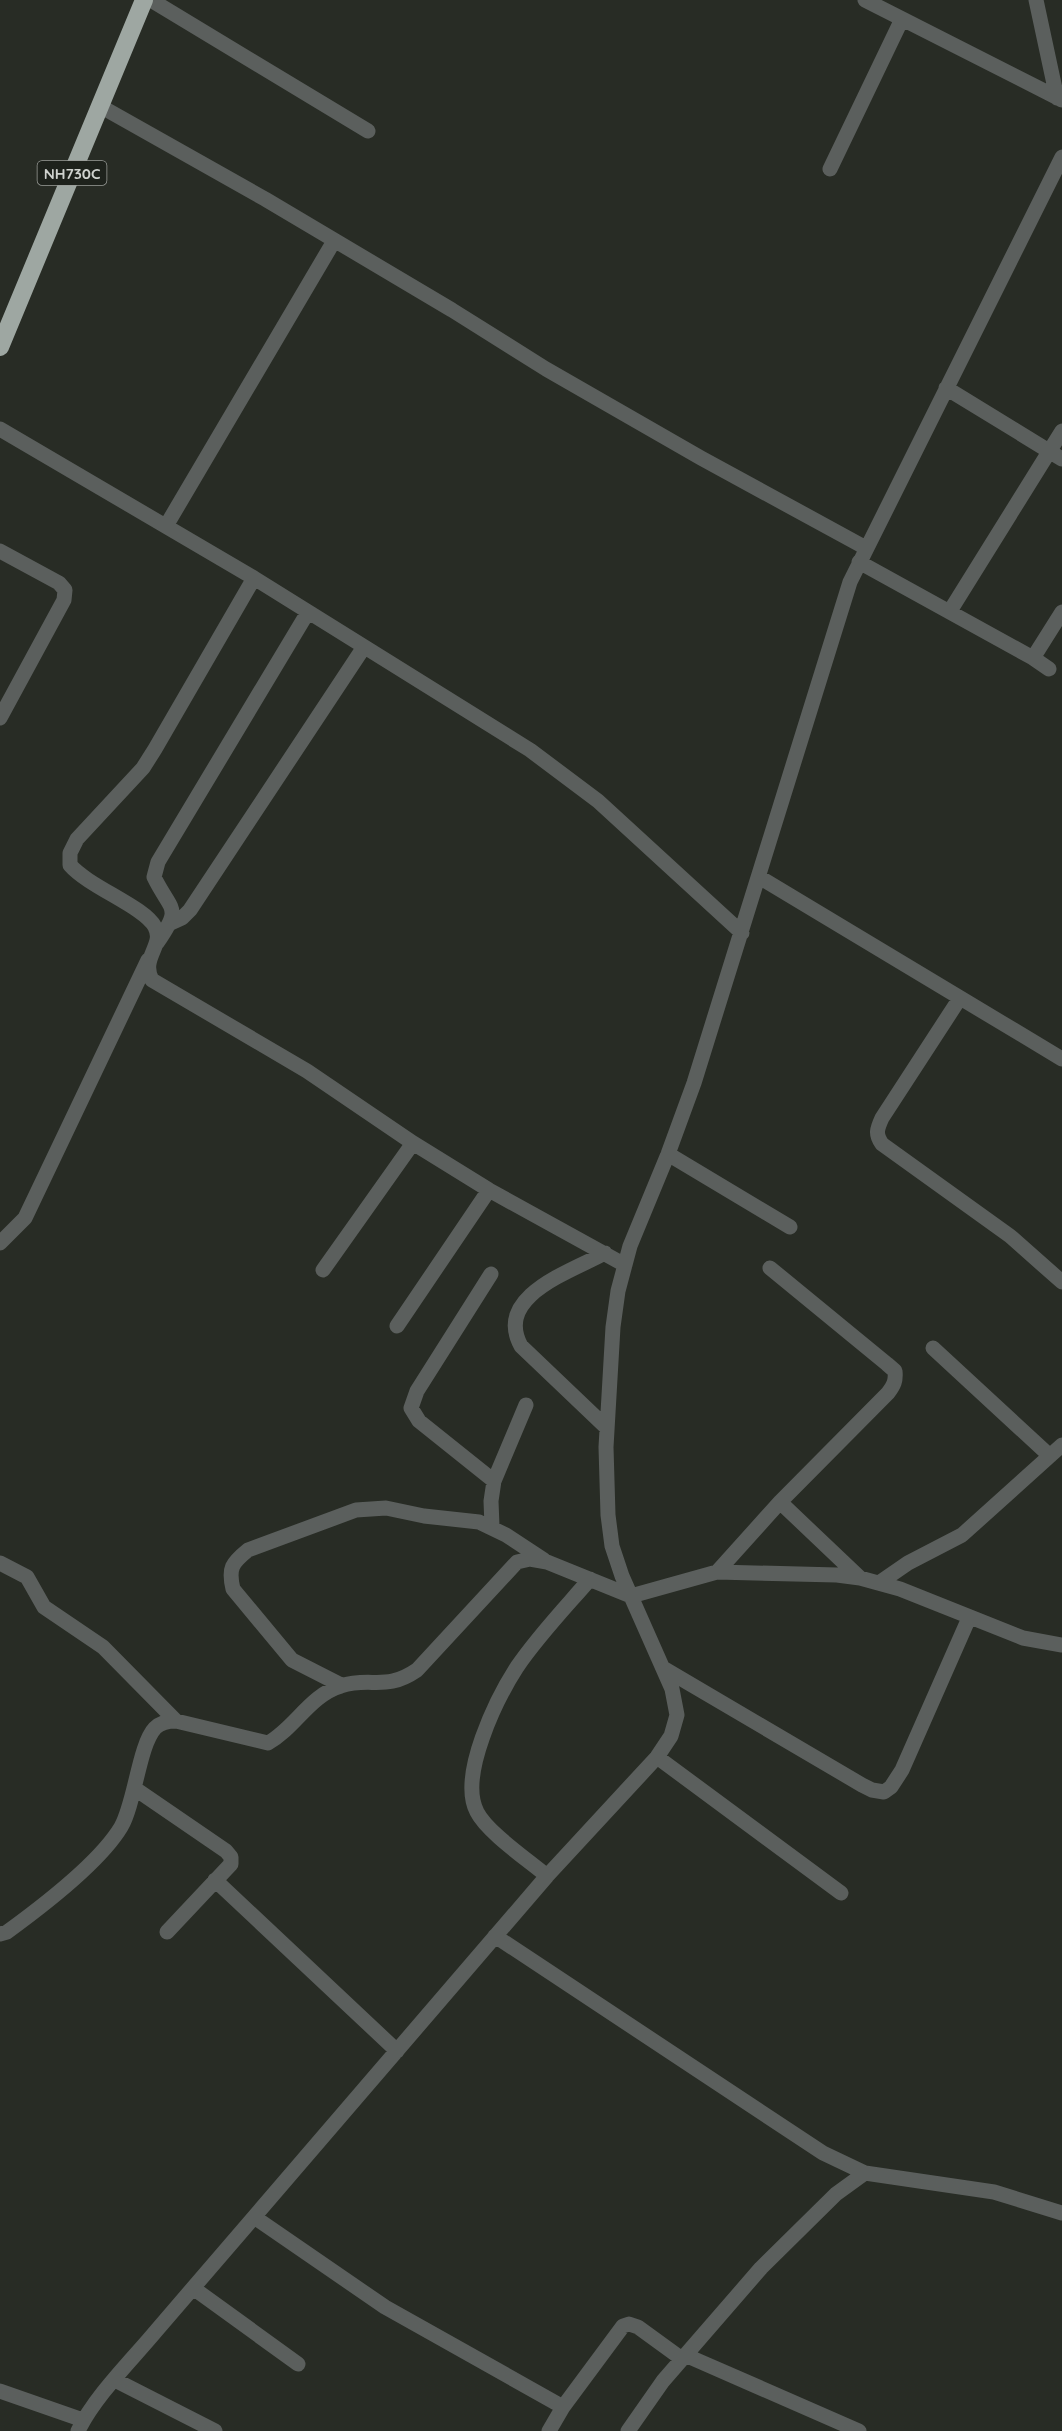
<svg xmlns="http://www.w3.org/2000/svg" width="1062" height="2431" font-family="Quicksand,sans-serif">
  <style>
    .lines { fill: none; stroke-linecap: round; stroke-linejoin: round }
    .minor { stroke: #5b5f5d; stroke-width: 15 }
    .highway { stroke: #9ea7a2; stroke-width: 18 }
    .labels { text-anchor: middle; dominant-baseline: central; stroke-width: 6; stroke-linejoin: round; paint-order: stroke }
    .shield { fill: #1e221c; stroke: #9a9d99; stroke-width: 1.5 }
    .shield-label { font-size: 15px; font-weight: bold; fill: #cfd2ce }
  </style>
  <rect width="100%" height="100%" fill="#282c25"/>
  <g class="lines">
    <path class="minor" d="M 151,0 L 368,131
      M 865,0 L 1062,100
      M 1036,0 L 1057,98
      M 100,106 L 265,199 L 452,310 L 546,369 L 701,458 L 866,548
      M 830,169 L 902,19
      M 946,388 L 1062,459
      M 0,429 L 254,578 L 530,750 L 598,801 L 742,933
      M 166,526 L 334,241
      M 0,551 L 59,583 L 65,590 L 64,600 L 0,718
      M 859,562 L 1033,658 L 1049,669
      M 254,578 L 155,749 L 143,768 L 77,839 L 70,853 L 70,865 C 89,887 145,907 155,927 C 165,945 140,958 152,980 L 307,1071 L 413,1143 L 489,1190 L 625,1265
      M 950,611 L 1062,431
      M 1033,658 L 1062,612
      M 759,877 L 1062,1059
      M 171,923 L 182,918 L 190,910 L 364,647
      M 157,943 C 183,906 171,912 154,877 L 158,862 L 308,612
      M 960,998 L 882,1118 C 877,1129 875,1134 882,1144 L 1010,1236 L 1062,1282
      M 668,1154 L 790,1227
      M 0,1243 L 25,1218 L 148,960
      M 605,1253 C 570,1272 494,1296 521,1346 L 607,1428
      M 323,1270 L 413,1143
      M 491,1274 L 417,1391 L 411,1408 L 419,1421 L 494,1481
      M 397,1326 L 489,1190
      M 933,1348 L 1050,1456
      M 780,1502 L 860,1578
      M 492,1526 L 491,1501 L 494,1481 L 526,1405
      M 0,1563 L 27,1577 L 44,1607 L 103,1647 L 176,1721
      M 717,1572 L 780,1502 L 888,1393 C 894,1385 896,1381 895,1371 L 887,1364 L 770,1268
      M 879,1583 L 908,1563 L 962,1535 L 1062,1445
      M 663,1668 L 862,1785 L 872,1790 L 884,1792 L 891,1787 L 902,1770 L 969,1618
      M 341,1685 L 292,1660 L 233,1589 C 228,1568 232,1563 248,1550 L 356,1510 L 386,1508 L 424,1516 L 479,1522 L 506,1535 L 544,1560
      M 657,1757 L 841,1893
      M 134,1788 L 226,1851 L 231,1857 L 231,1864 L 167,1932
      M 547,1876 C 528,1860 487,1832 477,1812 C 458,1776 497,1698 517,1667 C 538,1636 565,1608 590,1579
      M 215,1880 L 397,2051
      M 0,1934 L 7,1932 C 40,1908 100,1862 121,1827 C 135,1803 139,1745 155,1728 C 161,1722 168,1721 176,1721 L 268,1743 C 295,1728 310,1695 341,1686 C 371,1676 385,1692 417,1670 L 517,1562 L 530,1559 L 547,1562 L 631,1596 L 717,1572 L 837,1575 L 860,1578 L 900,1589 L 1023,1638 L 1062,1645
      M 495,1936 L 823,2153 L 865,2173 L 836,2194 L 761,2268 L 663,2381 L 628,2431
      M 865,2173 L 994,2192 L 1062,2213
      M 254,2217 L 385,2307 L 563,2407
      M 193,2288 L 298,2364
      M 685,2355 L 859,2431
      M 115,2380 L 215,2431
      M 0,2391 L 83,2420
      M 78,2431 C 95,2396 131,2361 156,2331 L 547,1876 L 657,1757 L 671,1736 L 677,1715 L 672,1689 L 622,1576 L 612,1546 L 608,1515 L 606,1447 L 613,1327 L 618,1291 L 630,1246 L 668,1154 L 694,1083 L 850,582 L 1062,157
      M 549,2431 L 563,2407 L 623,2326 L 629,2324 L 638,2327 L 682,2359"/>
    <path class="highway" d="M 0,347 L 144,0"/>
  </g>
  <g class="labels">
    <rect class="shield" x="37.5" y="161" width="69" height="24" rx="4.5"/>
    <g class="shield-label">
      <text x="72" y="173">NH730C</text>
    </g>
  </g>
</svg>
